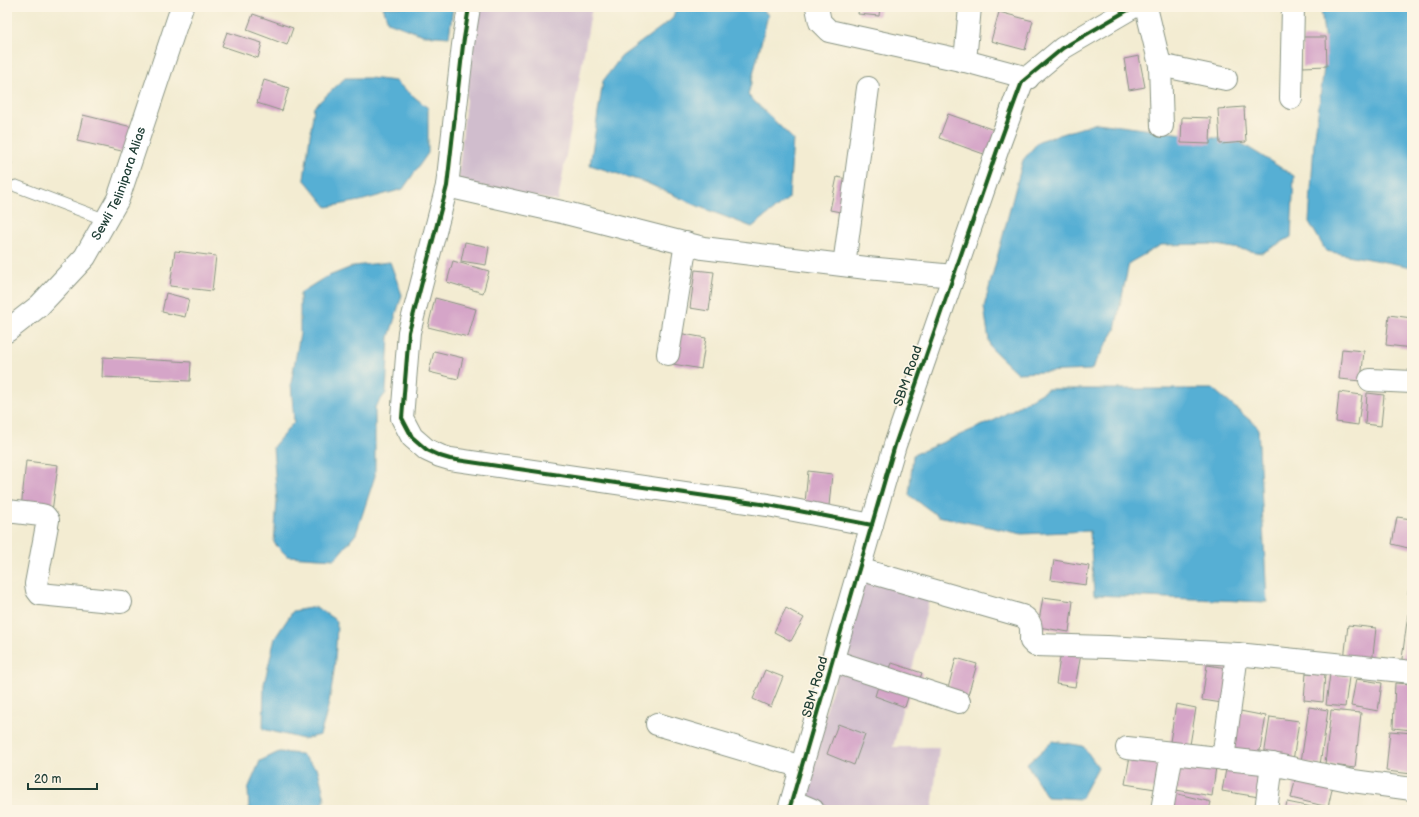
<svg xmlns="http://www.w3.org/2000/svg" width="1419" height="817" font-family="'Balsamiq Sans',sans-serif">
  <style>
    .industrial { fill: #d0bdcd }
    .water { fill: #57afd4; stroke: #3b7684 }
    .building { fill: #d5a5c8 }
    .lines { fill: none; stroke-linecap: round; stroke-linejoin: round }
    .service-casing { stroke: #899483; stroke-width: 13 }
    .minor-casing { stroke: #899483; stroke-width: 24 }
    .tertiary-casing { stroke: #899483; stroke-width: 24 }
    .service { stroke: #fff; stroke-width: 11 }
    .minor { stroke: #fff; stroke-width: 22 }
    .tertiary { stroke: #fff; stroke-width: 22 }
    .cycleway-casing { stroke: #fcf5e5; stroke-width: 6 }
    .cycleway { stroke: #1b5e20; stroke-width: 4 }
    .labels { text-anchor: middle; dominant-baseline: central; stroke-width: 3.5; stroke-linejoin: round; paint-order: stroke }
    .street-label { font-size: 13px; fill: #1f3d34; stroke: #fcf5e5 }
  </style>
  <rect width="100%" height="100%" fill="#fcf5e5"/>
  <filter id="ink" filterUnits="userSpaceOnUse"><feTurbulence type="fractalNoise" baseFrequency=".025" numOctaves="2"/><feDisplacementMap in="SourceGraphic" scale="8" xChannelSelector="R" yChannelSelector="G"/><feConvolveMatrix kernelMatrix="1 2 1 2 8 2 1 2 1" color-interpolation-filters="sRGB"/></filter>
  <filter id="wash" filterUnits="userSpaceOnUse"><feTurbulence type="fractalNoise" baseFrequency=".012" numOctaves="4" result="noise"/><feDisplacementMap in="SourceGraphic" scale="16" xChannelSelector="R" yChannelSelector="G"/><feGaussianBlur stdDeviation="0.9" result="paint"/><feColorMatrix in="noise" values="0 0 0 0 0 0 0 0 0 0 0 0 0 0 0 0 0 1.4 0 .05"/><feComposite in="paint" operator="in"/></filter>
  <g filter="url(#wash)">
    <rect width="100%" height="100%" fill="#f3ecd2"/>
    <path class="industrial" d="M 475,7 L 592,7 L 558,201 L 458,182 Z
      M 868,566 L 932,588 L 893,747 L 939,747 L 932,810 L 797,810 Z"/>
    <path class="water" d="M 383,7 L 453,7 L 449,37 L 423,35 L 388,22 Z
      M 677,7 L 761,7 L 768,15 L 748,95 L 793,139 L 789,198 L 752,227 L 700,207 L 647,183 L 590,165 L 603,81 L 621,57 L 672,19 Z
      M 1321,7 L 1412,7 L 1412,267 L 1326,251 L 1309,222 L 1314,143 L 1326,53 Z
      M 345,78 L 370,78 L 395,81 L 428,108 L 428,153 L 403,189 L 360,201 L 327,207 L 304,179 L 314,107 Z
      M 1097,123 L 1238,141 L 1294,176 L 1291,237 L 1262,253 L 1211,244 L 1161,245 L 1129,263 L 1115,330 L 1091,370 L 1017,373 L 990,347 L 984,307 L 1023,160 L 1039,141 Z
      M 390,262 L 402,295 L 389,337 L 386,393 L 375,407 L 375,476 L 356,534 L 335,559 L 287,556 L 274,543 L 277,501 L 273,447 L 294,422 L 291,383 L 300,334 L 300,293 L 324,278 L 354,266 Z
      M 1048,389 L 1213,389 L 1258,427 L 1267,602 L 1094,595 L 1090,531 L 1022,534 L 938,516 L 909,495 L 913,455 L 995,420 Z
      M 316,607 L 337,621 C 336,660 333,697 320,735 L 303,739 L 263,729 L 264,684 L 275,638 L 293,611 Z
      M 1053,741 L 1083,746 L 1098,767 L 1081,799 L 1047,797 L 1027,764 Z
      M 279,752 L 301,754 L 318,770 L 325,799 L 320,810 L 251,810 L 249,809 L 248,789 L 260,761 Z"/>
    <g id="blocks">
      <path class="building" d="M 859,7 L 880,7 L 879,16 L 858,14 Z
        M 999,12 L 1033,21 L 1025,50 L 991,41 Z
        M 253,14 L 293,28 L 287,45 L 247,30 Z
        M 227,32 L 262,43 L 258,58 L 222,46 Z
        M 1303,37 L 1326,37 L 1327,66 L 1303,67 Z
        M 1139,56 L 1145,87 L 1129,90 L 1124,59 Z
        M 264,80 L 289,88 L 282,111 L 257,103 Z
        M 1244,107 L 1246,142 L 1220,144 L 1218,109 Z
        M 948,114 L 1000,132 L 992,157 L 939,138 Z
        M 83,115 L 132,127 L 126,152 L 77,141 Z
        M 1182,117 L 1211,118 L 1210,144 L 1181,143 Z
        M 7,162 L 12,163 L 7,178 Z
        M 837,177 L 852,180 L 846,213 L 830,210 Z
        M 465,242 L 489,247 L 486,265 L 461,261 Z
        M 175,251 L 216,256 L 212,291 L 170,286 Z
        M 453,261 L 489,271 L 483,293 L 447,282 Z
        M 695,270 L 714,272 L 709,311 L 690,308 Z
        M 166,293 L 189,299 L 185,317 L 162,312 Z
        M 435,298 L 476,309 L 468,337 L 428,327 Z
        M 1389,315 L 1412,318 L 1412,348 L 1386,345 Z
        M 678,333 L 706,338 L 701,369 L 673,364 Z
        M 1342,349 L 1364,351 L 1361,381 L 1339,379 Z
        M 434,351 L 463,358 L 458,379 L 429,372 Z
        M 103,357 L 191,362 L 190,381 L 102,377 Z
        M 1339,392 L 1362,395 L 1358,425 L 1336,422 Z
        M 1367,393 L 1384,395 L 1381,426 L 1365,424 Z
        M 26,461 L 58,465 L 52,512 L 21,509 Z
        M 808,471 L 832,474 L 829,506 L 805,503 Z
        M 1397,517 L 1412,519 L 1412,549 L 1392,544 Z
        M 1054,560 L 1089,566 L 1086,585 L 1051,580 Z
        M 1411,569 L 1412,570 L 1412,594 L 1408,594 Z
        M 1043,597 L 1073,601 L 1069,632 L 1038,627 Z
        M 786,608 L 804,618 L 791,641 L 774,632 Z
        M 1408,614 L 1412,615 L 1412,667 L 1401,666 Z
        M 1348,625 L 1376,628 L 1372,664 L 1344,660 Z
        M 1061,651 L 1081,654 L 1075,687 L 1056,684 Z
        M 956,658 L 977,664 L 966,702 L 946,696 Z
        M 892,663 L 922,673 L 917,686 L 887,676 Z
        M 1207,665 L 1234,669 L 1229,704 L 1202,700 Z
        M 765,670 L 783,677 L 771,707 L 753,699 Z
        M 1306,673 L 1325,674 L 1323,702 L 1304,700 Z
        M 1330,674 L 1349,677 L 1345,707 L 1326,705 Z
        M 1356,679 L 1382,683 L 1378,711 L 1351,706 Z
        M 880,680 L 910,691 L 905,707 L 875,696 Z
        M 1395,683 L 1412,684 L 1412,730 L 1393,728 Z
        M 1176,704 L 1196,708 L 1189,751 L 1169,748 Z
        M 1309,707 L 1328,710 L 1320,765 L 1301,762 Z
        M 1331,710 L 1361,713 L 1355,768 L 1325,764 Z
        M 1240,711 L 1266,716 L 1259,756 L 1233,751 Z
        M 1270,717 L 1299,721 L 1293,761 L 1264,756 Z
        M 838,724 L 865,734 L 854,765 L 827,754 Z
        M 1390,731 L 1412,733 L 1412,774 L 1386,771 Z
        M 1130,756 L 1166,762 L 1161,790 L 1125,784 Z
        M 1181,761 L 1216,767 L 1212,796 L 1176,790 Z
        M 1227,764 L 1269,771 L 1265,798 L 1222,791 Z
        M 1296,776 L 1333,785 L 1328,807 L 1291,798 Z
        M 1174,793 L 1211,802 L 1209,810 L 1170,810 Z
        M 1287,802 L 1322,809 L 1322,810 L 1285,810 Z
        M 897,807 L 911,809 L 911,810 L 897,810 Z"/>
    </g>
  </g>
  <g filter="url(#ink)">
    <use href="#blocks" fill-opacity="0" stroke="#899483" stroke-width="1"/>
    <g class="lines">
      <defs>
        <path id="service" d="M 16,186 L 106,220"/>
        <g id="minor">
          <path d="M 469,7 L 463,45 L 447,186 L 409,332 L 402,418 L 412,437 L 427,450 L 440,456 L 450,459 L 768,505 L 872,525"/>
          <path d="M 817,7 L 820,22 L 829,31 L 965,61 L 1028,78"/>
          <path d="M 1146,7 L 1160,65 L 1162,126"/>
          <path d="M 965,61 L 970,7"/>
          <path d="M 1160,65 L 1226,79"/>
          <path d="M 1291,98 L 1293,7"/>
          <path d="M 447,186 L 566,213 L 703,248 L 867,268 L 954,276"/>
          <path d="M 844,265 L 868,88"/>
          <path id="s1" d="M 7,331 L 39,306 L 85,257 L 118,199 L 182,7"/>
          <path d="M 668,354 L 686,243"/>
          <path d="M 1370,380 L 1412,382"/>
          <path d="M 7,511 L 41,515 L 45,516 L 48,520 L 36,584 L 37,590 L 40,594 L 121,602"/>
          <path d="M 859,569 L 1022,616 C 1033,622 1031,629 1031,641 L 1035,645 L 1107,647 L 1237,654 L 1412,672"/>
          <path d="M 833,661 L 959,702"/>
          <path d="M 657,724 L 802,767"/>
          <path d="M 1127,748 L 1272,764 L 1353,781 L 1412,789"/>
          <path d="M 1223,759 L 1237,654"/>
          <path d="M 792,801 L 813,810"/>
          <path d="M 1162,810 L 1172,753"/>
          <path d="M 1266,810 L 1272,764"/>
        </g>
        <path id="tertiary" d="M 789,810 L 895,445 L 1000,142 L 1022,82 L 1063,48 L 1133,7"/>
      </defs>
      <use href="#service" class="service-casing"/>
      <use href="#minor" class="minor-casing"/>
      <use href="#tertiary" class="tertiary-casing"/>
      <use href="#service" class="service"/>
      <use href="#minor" class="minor"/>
      <use href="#tertiary" class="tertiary"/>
      <defs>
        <path id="cycleway" d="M 469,7 L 463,45 L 447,186 L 409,332 L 402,418 L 412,437 L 427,450 L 440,456 L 450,459 L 768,505 L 872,525
          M 789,810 L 895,445 L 1000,142 L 1022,82 L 1063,48 L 1133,7"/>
      </defs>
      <use href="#cycleway" class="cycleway-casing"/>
      <use href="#cycleway" class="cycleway"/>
    </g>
  </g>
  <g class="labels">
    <g class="street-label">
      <text stroke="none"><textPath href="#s1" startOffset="189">Sewli Telinipara Alias</textPath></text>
      <text transform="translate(908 376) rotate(-71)">SBM Road</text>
      <text transform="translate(815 687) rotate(-74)">SBM Road</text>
    </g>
  </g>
  <rect width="1419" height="817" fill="none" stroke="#fcf5e5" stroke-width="24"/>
  <path d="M28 783v6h69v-6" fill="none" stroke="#1f3d34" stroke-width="2"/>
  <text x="34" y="783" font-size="12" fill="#1f3d34" stroke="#fcf5e5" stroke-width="3" paint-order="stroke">20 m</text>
</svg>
